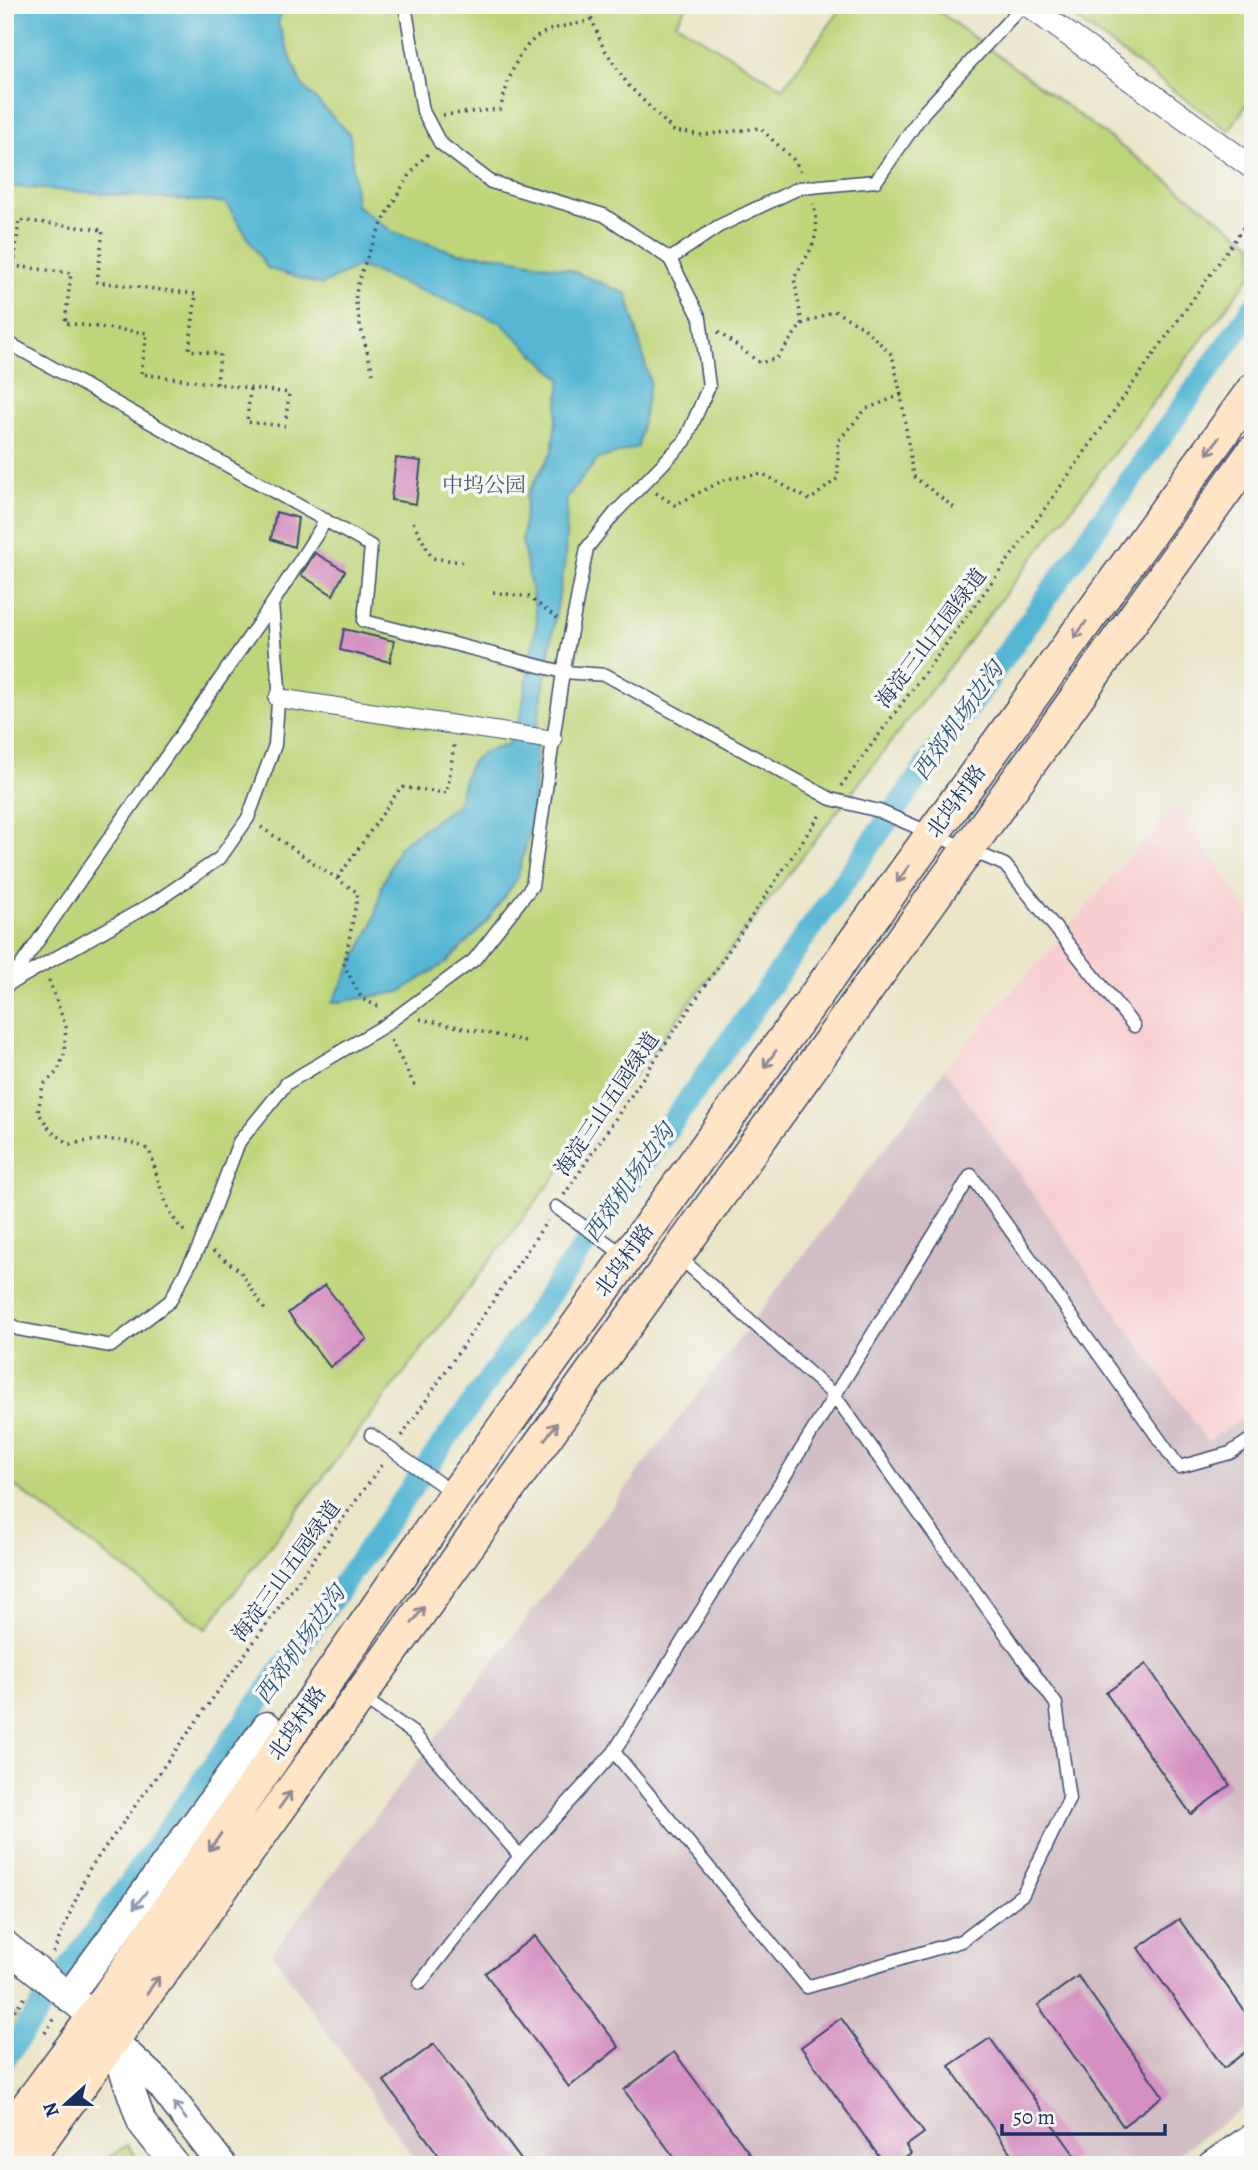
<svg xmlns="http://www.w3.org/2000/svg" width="1258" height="2170" font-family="Alegreya,'Noto Serif SC',serif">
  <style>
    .built { fill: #f7cfd0 }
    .industrial { fill: #d2bdc5 }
    .green { fill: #bfd579; stroke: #6d826c; stroke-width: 2 }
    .water { fill: #55b7d4; stroke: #387399; stroke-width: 2 }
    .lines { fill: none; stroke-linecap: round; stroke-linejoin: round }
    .canal { stroke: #55b7d4; stroke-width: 23 }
    .building { fill: #d590c1 }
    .service-casing { stroke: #3a4a6e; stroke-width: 15 }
    .pedestrian-casing { stroke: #3a4a6e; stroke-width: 20 }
    .minor-casing { stroke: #3a4a6e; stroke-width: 25 }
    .tertiary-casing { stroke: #3a4a6e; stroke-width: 31 }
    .secondary-casing { stroke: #3a4a6e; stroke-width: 36 }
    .path { stroke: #3a4a6e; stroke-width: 3.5; stroke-dasharray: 2 5; stroke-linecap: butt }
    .service { stroke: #fff; stroke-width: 12 }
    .pedestrian { stroke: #fff; stroke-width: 18 }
    .minor { stroke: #fff; stroke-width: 23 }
    .tertiary { stroke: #fff; stroke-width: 28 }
    .secondary { stroke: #ffe4c6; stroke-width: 33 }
    .oneway { stroke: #8d8a92 }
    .oneway2 { stroke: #8d97ae }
    .labels { text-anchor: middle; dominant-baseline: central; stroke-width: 7; stroke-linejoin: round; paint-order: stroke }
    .park-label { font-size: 21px; fill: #445865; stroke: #f6f6f2 }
    .street-label { font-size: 21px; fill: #1b2f5e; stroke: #f6f6f2 }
    .water-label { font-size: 23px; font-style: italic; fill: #2c5881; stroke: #f6f6f2 }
  </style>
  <rect width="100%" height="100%" fill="#f6f6f2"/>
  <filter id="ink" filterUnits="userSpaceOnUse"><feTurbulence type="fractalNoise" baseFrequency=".0143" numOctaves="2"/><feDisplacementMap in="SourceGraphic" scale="14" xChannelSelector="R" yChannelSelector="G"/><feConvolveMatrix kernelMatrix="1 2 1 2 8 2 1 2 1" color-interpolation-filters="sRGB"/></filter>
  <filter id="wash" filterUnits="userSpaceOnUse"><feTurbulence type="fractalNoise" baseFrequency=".00686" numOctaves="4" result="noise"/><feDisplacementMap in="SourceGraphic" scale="28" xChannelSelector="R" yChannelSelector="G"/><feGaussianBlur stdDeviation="1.57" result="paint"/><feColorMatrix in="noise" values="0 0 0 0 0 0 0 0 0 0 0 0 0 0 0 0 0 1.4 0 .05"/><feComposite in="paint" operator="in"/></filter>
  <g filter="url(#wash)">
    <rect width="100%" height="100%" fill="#ebe5c8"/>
    <path class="built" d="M 1176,804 L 1253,918 L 1253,1412 L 1207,1441 L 945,1069 Z"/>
    <path class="industrial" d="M 945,1069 L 1207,1441 L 1253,1412 L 1253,2102 L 1161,2165 L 419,2165 L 272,1953 Z"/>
    <path class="green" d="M 5,5 L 687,5 L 676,23 L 783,88 L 844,5 L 930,5 L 1253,244 L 1253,273 L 206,1629 L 5,1479 Z
      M 1057,5 L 1253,5 L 1253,94 L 1229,131 Z
      M 5,2006 L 23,2022 L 5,2045 Z
      M 127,2145 L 142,2165 L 99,2165 L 100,2164 Z"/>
    <path class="water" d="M 5,5 L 283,5 L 278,24 L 301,84 L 350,135 L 356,205 L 393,232 L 458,253 L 498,256 L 568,269 L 627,294 L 650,382 L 638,447 L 598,459 L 567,497 L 565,560 L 537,725 L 533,818 L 517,879 L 485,924 L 447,962 L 400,992 L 332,1003 L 373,924 L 382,886 L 399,846 L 457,805 C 467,770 466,752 507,746 L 521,715 L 537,620 L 522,540 L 527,494 L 552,452 L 561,379 L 500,322 L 359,266 L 321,285 L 267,268 L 226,203 L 5,186 Z"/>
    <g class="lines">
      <path class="canal" d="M 5,2058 L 1253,308"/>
    </g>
    <g id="blocks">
      <path class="building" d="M 396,458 L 421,461 L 416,504 L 391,500 Z
        M 276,512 L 298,518 L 294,547 L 271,539 Z
        M 315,553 L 345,571 L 333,595 L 301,575 Z
        M 344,629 L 394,641 L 390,662 L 340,650 Z
        M 325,1285 L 367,1339 L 330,1367 L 288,1313 Z
        M 1146,1664 L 1230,1785 L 1191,1814 L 1106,1693 Z
        M 1179,1919 L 1253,2023 L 1253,2046 L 1224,2068 L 1138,1948 Z
        M 535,1936 L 619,2047 L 569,2087 L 485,1973 Z
        M 1078,1976 L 1163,2096 L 1123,2126 L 1038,2005 Z
        M 841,2018 L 924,2133 L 906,2146 L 911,2154 L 895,2165 L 885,2165 L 801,2047 Z
        M 990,2038 L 1076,2157 L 1065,2165 L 1019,2165 L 949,2066 Z
        M 434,2044 L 525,2165 L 446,2165 L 384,2081 Z
        M 674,2052 L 758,2165 L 680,2165 L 624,2090 Z"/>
    </g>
  </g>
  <g filter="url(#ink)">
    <use href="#blocks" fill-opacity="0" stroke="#3a4a6e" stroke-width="2"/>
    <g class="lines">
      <defs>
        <path id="service" d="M 670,259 L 719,226 L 799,188 L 876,181 L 924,112 L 1023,5
          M 5,341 L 371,546 L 364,621 L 563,672 L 606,675 L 831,799 L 879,811 L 1005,865 L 1134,1026
          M 11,983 L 155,902 L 220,858 L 248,818 L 275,745 L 279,687 L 272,604
          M 6,987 L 272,604 L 326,520
          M 556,1207 L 627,1257
          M 678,1256 L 834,1395 L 1056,1704 L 1069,1799 L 1023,1894 L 961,1941 L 807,1987 L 614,1752 L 971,1175 L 1179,1467 L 1230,1453 L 1253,1438
          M 5,1320 L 18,1329 L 111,1346 L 170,1301 L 199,1247 L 239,1142 L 287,1083 L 384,1026 L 474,960 L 532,886 L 563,672 L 587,548 L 615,513 L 685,441 L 709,386 L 700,318 L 670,259 L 604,215 L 491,182 L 440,143 L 423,111 L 405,5
          M 371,1435 L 453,1493
          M 360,1696 L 413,1733 L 520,1856
          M 420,1983 L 520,1856 L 614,1752"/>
        <path id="pedestrian" d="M 278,698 L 553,740"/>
        <path id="minor" d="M 1028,5 L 1253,168"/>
        <path id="tertiary" d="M 5,1945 L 94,2017 L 113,2041 L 161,2085 L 222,2165
          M 68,1997 L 267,1726
          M 114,2043 L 142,2123 L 175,2165
          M 1212,2165 L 1253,2137"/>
        <path id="secondary" d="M 5,2137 L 94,2017 L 455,1495 L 1253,390
          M 23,2165 L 1253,452"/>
      </defs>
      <use href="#service" class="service-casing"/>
      <use href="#pedestrian" class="pedestrian-casing"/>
      <use href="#minor" class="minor-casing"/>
      <use href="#tertiary" class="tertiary-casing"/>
      <use href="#secondary" class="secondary-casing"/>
      <path class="path" d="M 586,5 L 603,47 L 628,85 L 674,131 L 702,135 L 760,128 L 795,161 L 800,171
        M 443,115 L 500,109 C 509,80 516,44 548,31 C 562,25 577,25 591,20
        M 5,265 L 71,273 L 65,323 L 147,333 L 141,374 L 289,393 L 286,418
        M 14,266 L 19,220 L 103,230 L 97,282 L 196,294 L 189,350 L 220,354 L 217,384
        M 802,324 L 794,278 C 810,251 823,236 813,204
        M 718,332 L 760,363 L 777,358 L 802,324 L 834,311 L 862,326 L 892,355 L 901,395
        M 373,373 C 369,357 353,306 356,293 C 363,257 401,177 428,154
        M 250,389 L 247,422 L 285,426
        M 656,493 L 675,505 L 726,479 L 763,474 L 810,500 L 838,478 L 838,441 L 866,409 L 901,395 L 913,476 L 957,510
        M 413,522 L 432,558 L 462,562
        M 493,592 L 529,597 L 557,618
        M 841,786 L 1012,555 L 1253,214
        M 261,827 L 358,893 L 344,966 L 362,999 L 382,1008
        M 338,878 L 401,787 L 447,793 L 454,745
        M 49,980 L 66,1027 L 64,1055 L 57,1072 L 43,1085 L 38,1112 L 51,1131 L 70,1144 C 100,1139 122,1136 149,1150 C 158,1174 165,1218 187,1233
        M 420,1019 L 525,1041
        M 391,1040 L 416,1088
        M 564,1195 L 822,812
        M 213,1251 L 240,1271 L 267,1313
        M 402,1436 L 547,1221
        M 53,1953 L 88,1871 L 384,1462
        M 5,2021 L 27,1995
        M 45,2033 L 56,2016"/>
      <use href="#service" class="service"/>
      <use href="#pedestrian" class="pedestrian"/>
      <use href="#minor" class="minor"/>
      <use href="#tertiary" class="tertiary"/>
      <use href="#secondary" class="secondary"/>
    </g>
    <defs><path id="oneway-shaft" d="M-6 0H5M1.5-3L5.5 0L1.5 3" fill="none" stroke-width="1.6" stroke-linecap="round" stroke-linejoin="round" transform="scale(1.75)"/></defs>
    <g class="oneway">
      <use href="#oneway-shaft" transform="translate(1213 446) rotate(126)"/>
      <use href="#oneway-shaft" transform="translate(1080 630) rotate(126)"/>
      <use href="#oneway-shaft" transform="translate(903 874) rotate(126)"/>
      <use href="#oneway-shaft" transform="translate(770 1059) rotate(126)"/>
      <use href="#oneway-shaft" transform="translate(551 1431) rotate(-54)"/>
      <use href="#oneway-shaft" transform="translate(418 1615) rotate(-54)"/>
      <use href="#oneway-shaft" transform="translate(285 1800) rotate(-54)"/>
      <use href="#oneway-shaft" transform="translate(215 1842) rotate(125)"/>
      <use href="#oneway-shaft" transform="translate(153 1985) rotate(-54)"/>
    </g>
    <g class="oneway2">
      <use href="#oneway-shaft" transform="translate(140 1900) rotate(127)"/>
      <use href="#oneway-shaft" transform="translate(180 2111) rotate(-127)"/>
    </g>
  </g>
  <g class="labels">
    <g class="park-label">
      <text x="484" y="485">中坞公园</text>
    </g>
    <g class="street-label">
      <text transform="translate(931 638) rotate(-53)">海淀三山五园绿道</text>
      <text transform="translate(956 801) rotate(-54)">北坞村路</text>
      <text transform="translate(607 1104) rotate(-56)">海淀三山五园绿道</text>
      <text transform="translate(624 1260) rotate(-54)">北坞村路</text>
      <text transform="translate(286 1571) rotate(-54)">海淀三山五园绿道</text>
      <text transform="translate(297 1723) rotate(-55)">北坞村路</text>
    </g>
    <g class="water-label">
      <text transform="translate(958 721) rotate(-55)">西郊机场边沟</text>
      <text transform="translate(629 1183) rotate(-55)">西郊机场边沟</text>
      <text transform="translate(300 1645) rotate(-55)">西郊机场边沟</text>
    </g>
  </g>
  <rect width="1258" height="2170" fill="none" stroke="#f6f6f2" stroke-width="28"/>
  <g transform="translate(66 2104) rotate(249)" stroke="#f6f6f2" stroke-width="5" paint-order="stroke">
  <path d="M0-5L12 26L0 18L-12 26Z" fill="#1b2f5e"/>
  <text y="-10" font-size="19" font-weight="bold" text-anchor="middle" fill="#1b2f5e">N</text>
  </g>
  <path d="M1002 2124v10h163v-10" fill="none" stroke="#1b2f5e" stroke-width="3.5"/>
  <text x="1013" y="2124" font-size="21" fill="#1b2f5e" stroke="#f6f6f2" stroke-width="5" paint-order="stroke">50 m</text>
</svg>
